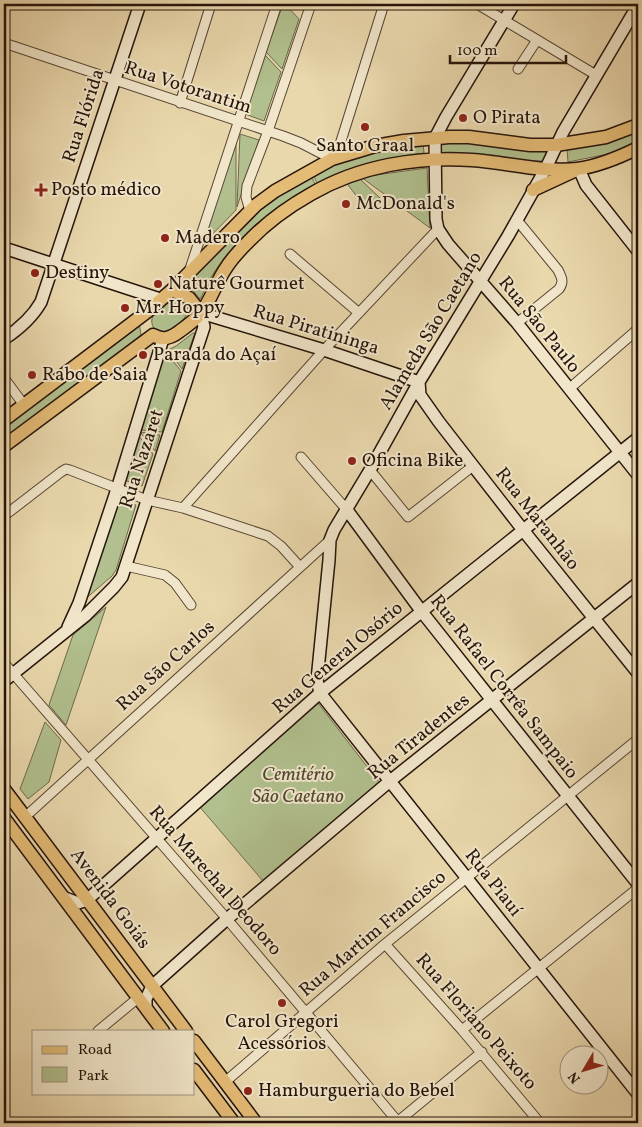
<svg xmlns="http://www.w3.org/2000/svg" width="642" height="1127" font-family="Vollkorn,serif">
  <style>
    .green { fill: #b1c08e; stroke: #6c6a4c }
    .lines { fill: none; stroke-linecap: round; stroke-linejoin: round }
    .street-casing { stroke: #574534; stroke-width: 11 }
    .secondary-casing { stroke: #26140b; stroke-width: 14 }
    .primary-casing { stroke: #26140b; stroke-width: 15 }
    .street { stroke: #f1e6ca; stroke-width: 9 }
    .secondary { stroke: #f1e6ca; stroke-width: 11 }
    .primary { stroke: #e5bc76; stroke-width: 12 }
    .poi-dot { fill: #8f2418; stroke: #f1e6ca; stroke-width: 2 }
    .labels { text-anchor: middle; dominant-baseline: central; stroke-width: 4; stroke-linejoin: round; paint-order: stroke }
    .street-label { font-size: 19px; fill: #26140b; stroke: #f1e6ca }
    .poi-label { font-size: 19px; fill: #26140b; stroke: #f1e6ca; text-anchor: start }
    .park-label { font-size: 19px; font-style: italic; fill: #504832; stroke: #f1e6ca }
  </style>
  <rect width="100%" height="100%" fill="#ead8ad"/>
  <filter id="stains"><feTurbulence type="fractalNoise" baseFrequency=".004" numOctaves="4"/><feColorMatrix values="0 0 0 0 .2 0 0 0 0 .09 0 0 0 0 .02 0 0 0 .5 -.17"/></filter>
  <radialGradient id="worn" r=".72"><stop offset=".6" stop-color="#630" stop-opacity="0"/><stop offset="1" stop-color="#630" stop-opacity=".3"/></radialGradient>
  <path class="green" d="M 283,4 L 285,4 L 299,19 L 282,69 L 266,52 Z
    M 265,55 L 281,72 L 264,121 L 245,114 Z
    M 638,129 L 638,142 L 608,154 L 568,162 L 567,148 C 593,145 616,144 638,129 Z
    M 240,134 L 259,140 L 237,207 Z
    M 236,139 L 236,210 L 203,244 Z
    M 440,141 L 469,142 L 547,150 L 544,161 C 510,162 476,154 441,153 Z
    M 423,142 L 424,153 C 387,159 351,167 317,183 L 312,173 L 335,163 L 381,148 Z
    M 427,168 L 430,228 L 361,177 Z
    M 310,174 L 315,184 C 276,206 240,233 215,271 C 209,280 205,290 200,299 L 191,288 L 182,285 L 251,214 Z
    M 358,177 L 380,198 L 368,211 L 345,181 Z
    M 172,300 C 180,300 187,302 188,311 C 184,322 175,327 166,333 L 156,331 C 144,317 160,306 172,300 Z
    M 139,322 L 141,335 L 4,441 L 4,424 Z
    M 193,333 L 195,333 L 182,369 L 168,350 L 176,346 Z
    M 165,351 L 181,371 L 162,432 L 141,430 Z
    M 140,432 L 160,435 L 155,451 Z
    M 138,435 L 153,454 L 142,486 L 124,480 Z
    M 117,499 L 136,505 L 116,570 L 112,576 L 83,601 Z
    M 106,607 L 66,725 L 49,705 L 73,635 Z
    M 318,703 L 379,782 L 263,881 L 199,806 Z
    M 45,722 L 61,740 L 49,782 L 28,799 L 20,789 Z"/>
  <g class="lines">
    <defs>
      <path id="street" d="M 477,4 L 596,75
        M 4,43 L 283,136 L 301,143 L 332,159
        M 518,69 L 537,40
        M 180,103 L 211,4
        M 336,157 L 384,4
        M 250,211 L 246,197 L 247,186 L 268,131 L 311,4
        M 517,220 L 558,270 C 562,278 564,282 559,289 L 517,323
        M 290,254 L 359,313
        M 189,272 L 277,4
        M 4,378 L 24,405
        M 569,389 L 638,329
        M 301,457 L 347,510
        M 370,470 L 408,517 L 473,466
        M 183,508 L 324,350 L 438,229
        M 4,516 L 61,472 L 66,469 L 70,470 L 147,500 L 183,508 L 268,536 L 281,546 L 300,567
        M 126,566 L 165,575 L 175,583 L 191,605
        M 4,663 L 227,919 L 399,1123
        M 25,817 L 330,540
        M 385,944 L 462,1030 L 540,1123
        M 462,1030 L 638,888
        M 98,1031 L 138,998
        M 225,1082 L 385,944 L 638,739
        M 396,1123 L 482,1052"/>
      <path id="secondary" d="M 514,4 L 446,117 L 435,138 L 436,219 L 438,229 L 448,244 L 517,323 L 638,475
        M 638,5 L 563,132 L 546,168 L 508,236 L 419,382 L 370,470 L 334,530 L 330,540 L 329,560 L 317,680 L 320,693 L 638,1094
        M 579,169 L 586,185 L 638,251
        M 4,248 L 160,299
        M 201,313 L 324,350 L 419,382
        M 4,339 C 19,329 32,318 41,302 L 140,4
        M 419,382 L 420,395 L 439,422 L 523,530 L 638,673
        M 347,510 L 422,612 L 638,884
        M 68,627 L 79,603 L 117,489 L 163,339
        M 4,681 L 85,616 L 114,587 L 122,577 L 204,327 L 201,313
        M 65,898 L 78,903 L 87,900 L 320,693 L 638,438
        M 146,1008 L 146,999 L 152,986 L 227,919 L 390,781 L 638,583"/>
      <path id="primary" d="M 533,190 L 574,171
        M 172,290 L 189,298 L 201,313
        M 153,335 C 163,341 171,338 180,331 C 187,326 194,321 200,314 C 211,301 216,282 226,268 C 232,258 240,250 248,242 C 266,223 288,207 311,194 C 359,166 417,156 472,160 C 504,162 545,173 577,169 C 598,166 620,157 638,148
        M 4,420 L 148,311 L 172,290 L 256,205 L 275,191 L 332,159 L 375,146 L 404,141 L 449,137 L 469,137 L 530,145 L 556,145 L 606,137 L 638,125
        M 4,446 L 153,335
        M 4,789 L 186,1031
        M 4,818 L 163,1031
        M 194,1041 L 256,1123
        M 194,1070 L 234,1123"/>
    </defs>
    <use href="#street" class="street-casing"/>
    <use href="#secondary" class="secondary-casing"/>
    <use href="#primary" class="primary-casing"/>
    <use href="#street" class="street"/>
    <use href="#secondary" class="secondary"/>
    <use href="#primary" class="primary"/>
  </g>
  <g class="poi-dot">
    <circle cx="463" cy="118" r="5"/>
    <circle cx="365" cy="127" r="5"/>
    <path d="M38.5 182.5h5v5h5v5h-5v5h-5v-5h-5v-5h5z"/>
    <circle cx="346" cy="204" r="5"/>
    <circle cx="165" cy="238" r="5"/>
    <circle cx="35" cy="273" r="5"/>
    <circle cx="158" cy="284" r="5"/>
    <circle cx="125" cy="308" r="5"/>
    <circle cx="143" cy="355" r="5"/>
    <circle cx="32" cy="375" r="5"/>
    <circle cx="352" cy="461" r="5"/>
    <circle cx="282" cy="1003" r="5"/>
    <circle cx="248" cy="1091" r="5"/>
  </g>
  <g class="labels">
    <g class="street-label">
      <text transform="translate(188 88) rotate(18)">Rua Votorantim</text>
      <text transform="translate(84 116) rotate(-72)">Rua Flórida</text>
      <text transform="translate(539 325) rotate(51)">Rua São Paulo</text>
      <text transform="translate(316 330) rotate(17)">Rua Piratininga</text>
      <text transform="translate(431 331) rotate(-59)">Alameda São Caetano</text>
      <text transform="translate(142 459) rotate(-72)">Rua Nazaret</text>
      <text transform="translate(537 519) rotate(52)">Rua Maranhão</text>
      <text transform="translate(338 658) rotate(-40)">Rua General Osório</text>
      <text transform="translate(166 666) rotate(-42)">Rua São Carlos</text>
      <text transform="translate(504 687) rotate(52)">Rua Rafael Corrêa Sampaio</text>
      <text transform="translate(419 737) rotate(-39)">Rua Tiradentes</text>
      <text transform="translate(215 881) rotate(49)">Rua Marechal Deodoro</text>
      <text transform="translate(493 883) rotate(52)">Rua Piauí</text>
      <text transform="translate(110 899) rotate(53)">Avenida Goiás</text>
      <text transform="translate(373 934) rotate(-40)">Rua Martim Francisco</text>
      <text transform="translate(476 1022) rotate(49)">Rua Floriano Peixoto</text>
    </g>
    <g class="poi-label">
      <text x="473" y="118">O Pirata</text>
      <text x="365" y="146" text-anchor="middle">Santo Graal</text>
      <text x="51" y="190">Posto médico</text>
      <text x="356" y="204">McDonald's</text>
      <text x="175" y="238">Madero</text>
      <text x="45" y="273">Destiny</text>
      <text x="168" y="284">Naturê Gourmet</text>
      <text x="135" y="308">Mr. Hoppy</text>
      <text x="153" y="355">Parada do Açaí</text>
      <text x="42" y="375">Rabo de Saia</text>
      <text x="362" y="461">Oficina Bike</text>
      <text x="282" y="1022" text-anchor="middle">Carol Gregori<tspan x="282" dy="22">Acessórios</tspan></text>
      <text x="258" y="1091">Hamburgueria do Bebel</text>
    </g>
    <g class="park-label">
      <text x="298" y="775">Cemitério<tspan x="298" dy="22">São Caetano</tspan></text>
    </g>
  </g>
  <rect width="642" height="1127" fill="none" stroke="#ead8ad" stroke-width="20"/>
  <rect x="5" y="5" width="632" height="1117" fill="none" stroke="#26140b" stroke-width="2.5"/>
  <rect x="10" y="10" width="622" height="1107" fill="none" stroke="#26140b"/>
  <rect x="32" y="1030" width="162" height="65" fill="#f1e6ca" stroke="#a0927e"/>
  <rect x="42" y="1046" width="25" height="8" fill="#e5bc76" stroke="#a0927e"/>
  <text x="78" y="1054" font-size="15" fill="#26140b">Road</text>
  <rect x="42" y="1067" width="25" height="15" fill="#b1c08e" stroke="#a0927e"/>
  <text x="78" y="1080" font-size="15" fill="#26140b">Park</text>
  <g transform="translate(584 1070) rotate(232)"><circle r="24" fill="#f1e6ca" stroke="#a0927e"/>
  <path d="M0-4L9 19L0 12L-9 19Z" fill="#8f2418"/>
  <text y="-8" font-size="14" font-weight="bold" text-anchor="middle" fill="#26140b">N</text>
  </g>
  <path d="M450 55v8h116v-8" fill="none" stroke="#26140b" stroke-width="2.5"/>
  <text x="457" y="55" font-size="15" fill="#26140b" stroke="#f1e6ca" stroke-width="4" paint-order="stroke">100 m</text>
  <rect width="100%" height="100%" filter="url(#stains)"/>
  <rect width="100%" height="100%" fill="url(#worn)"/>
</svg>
